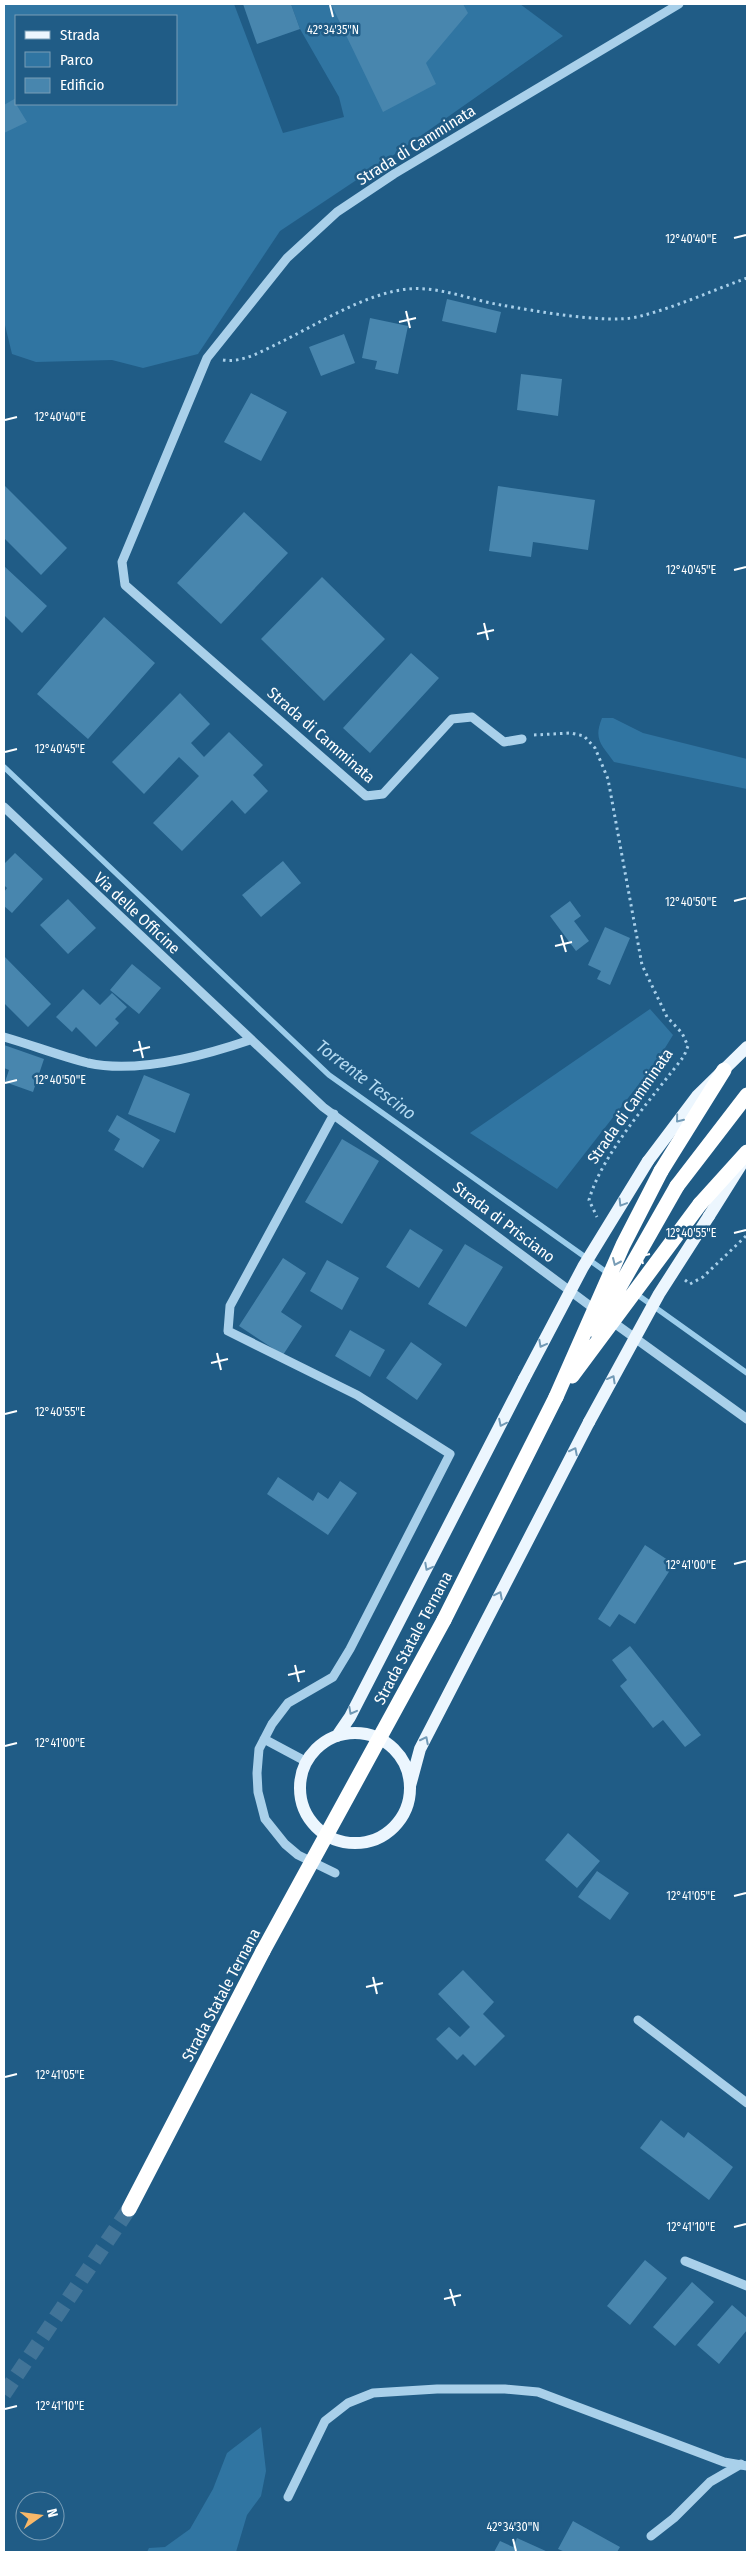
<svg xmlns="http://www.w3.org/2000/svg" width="751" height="2556" font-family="'Fira Sans Condensed',sans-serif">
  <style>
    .green { fill: #3075a2; fill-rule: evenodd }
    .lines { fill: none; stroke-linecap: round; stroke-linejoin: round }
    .stream { stroke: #9ccdeb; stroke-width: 5.5 }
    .building { fill: #4886ae }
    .highway-tunnel { stroke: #417498; stroke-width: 15; stroke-dasharray: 15 8; stroke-linecap: butt }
    .path { stroke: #a9d0ea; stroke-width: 3; stroke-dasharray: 2.5 4; stroke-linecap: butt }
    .minor { stroke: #a9d0ea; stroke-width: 9 }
    .major { stroke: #ecf6fe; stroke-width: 12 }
    .highway { stroke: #fff; stroke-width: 15 }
    .major-bridge { stroke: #ecf6fe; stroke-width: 12 }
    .highway-bridge { stroke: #fff; stroke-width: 15 }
    .oneway { stroke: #729ab6 }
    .oneway2 { stroke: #799db6 }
    .ticks { fill: none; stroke: #fff; stroke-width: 2 }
    .labels { text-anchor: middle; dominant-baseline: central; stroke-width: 5; stroke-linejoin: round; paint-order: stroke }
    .street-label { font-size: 16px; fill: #fff; stroke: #205c86 }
    .water-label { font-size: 18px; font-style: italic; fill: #b4daf1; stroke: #205c86 }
    .ticks-label { font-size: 12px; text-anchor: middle; fill: #fff; stroke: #205c86; stroke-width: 5; stroke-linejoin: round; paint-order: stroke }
  </style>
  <rect width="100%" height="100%" fill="#205c86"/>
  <path class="green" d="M 4,4 L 234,4 L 283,133 L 344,117 L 339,97 L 300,29 L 291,4 L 520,4 L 563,36 L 385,161 L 280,231 L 198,354 L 143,368 L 112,360 L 36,362 L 12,354 L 4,321 ZM 16,16 L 176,16 L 176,104 L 16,104 Z
    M 602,718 L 613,718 L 643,733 L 747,759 L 747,789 L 614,762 C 602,745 593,740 602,718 Z
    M 650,1009 L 673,1035 L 657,1061 L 557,1189 L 470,1133 Z
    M 261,2427 L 266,2471 L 261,2496 L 247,2515 L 236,2552 L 147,2552 L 149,2548 L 165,2547 L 190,2529 L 213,2489 L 227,2453 Z"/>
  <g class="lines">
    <path class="stream" d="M 4,767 L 329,1075 L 609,1274
      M 635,1293 L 747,1373"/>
  </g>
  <path class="building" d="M 243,4 L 291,4 L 300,29 L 257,44 Z
    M 331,4 L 463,4 L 468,13 L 426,63 L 436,84 L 383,112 Z
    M 16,98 L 16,104 L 27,122 L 4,133 L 4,105 Z
    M 447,299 L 501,312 L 496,333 L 442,321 Z
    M 370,318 L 408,326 L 398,374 L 375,369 L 377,361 L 362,358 Z
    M 344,334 L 355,363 L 321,376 L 309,347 Z
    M 521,374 L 562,379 L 558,416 L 517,410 Z
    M 251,393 L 287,412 L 261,461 L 224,442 Z
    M 4,485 L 67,548 L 41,575 L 4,538 Z
    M 498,486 L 595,500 L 588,550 L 533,542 L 531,557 L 489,551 Z
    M 244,512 L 288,553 L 221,624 L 177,583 Z
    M 4,566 L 47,606 L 22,633 L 4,615 Z
    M 322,577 L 385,639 L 324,701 L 261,639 Z
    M 104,617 L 155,663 L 88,739 L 37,694 Z
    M 411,653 L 439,678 L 370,753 L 343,728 Z
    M 180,693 L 210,724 L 191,743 L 204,757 L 229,732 L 263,765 L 253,775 L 268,791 L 245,814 L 232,800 L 182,851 L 153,823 L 199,776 L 179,757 L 144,794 L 112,762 Z
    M 15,853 L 43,879 L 12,913 L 4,906 L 4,892 L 7,888 L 4,885 L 4,864 Z
    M 283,861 L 301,883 L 261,917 L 242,895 Z
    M 68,899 L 96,928 L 68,954 L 40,925 Z
    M 570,901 L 581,916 L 574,921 L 589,941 L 576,951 L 550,916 Z
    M 605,927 L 630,938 L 610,985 L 597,979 L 601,971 L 588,965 Z
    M 4,956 L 51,1004 L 28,1027 L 4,1003 Z
    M 132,964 L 161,988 L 139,1014 L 110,990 Z
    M 83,989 L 100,1005 L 112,993 L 127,1007 L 115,1019 L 119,1023 L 96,1047 L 76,1027 L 72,1032 L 56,1017 Z
    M 4,1045 L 44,1059 L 33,1092 L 5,1082 L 9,1070 L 4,1068 Z
    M 144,1075 L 190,1094 L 175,1133 L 128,1114 Z
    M 117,1115 L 160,1140 L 143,1168 L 114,1150 L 120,1139 L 108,1131 Z
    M 342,1139 L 379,1161 L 342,1224 L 305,1202 Z
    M 410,1229 L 443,1250 L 419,1288 L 386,1267 Z
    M 465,1244 L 503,1267 L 466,1327 L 428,1304 Z
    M 283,1258 L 306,1273 L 281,1312 L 302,1326 L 283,1355 L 239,1326 Z
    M 327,1260 L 359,1278 L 342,1310 L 310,1291 Z
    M 350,1330 L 385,1350 L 370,1377 L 335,1356 Z
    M 411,1342 L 442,1364 L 417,1400 L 386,1378 Z
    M 278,1477 L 313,1501 L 318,1492 L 328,1499 L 340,1481 L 357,1493 L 328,1535 L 267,1494 Z
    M 645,1545 L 674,1564 L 635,1624 L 619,1614 L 610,1627 L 598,1619 Z
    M 630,1646 L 701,1735 L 685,1747 L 663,1720 L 653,1728 L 620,1686 L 627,1680 L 612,1660 Z
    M 568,1833 L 600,1861 L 577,1888 L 545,1860 Z
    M 597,1871 L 629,1893 L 610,1920 L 578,1897 Z
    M 463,1970 L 494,2002 L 483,2014 L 505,2036 L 475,2066 L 463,2054 L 457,2060 L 436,2039 L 449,2027 L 460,2037 L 470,2027 L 438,1994 Z
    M 661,2120 L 684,2138 L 688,2132 L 733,2167 L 709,2200 L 640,2148 Z
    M 645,2260 L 667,2278 L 630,2325 L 607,2306 Z
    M 692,2282 L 714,2302 L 675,2346 L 653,2327 Z
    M 732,2305 L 747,2318 L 747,2330 L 719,2364 L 697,2345 Z
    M 573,2521 L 620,2547 L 617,2552 L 565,2552 L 558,2549 Z
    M 517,2538 L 548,2552 L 494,2552 L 500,2541 L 513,2547 Z"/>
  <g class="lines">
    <path class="highway-tunnel" d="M 4,2394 L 129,2209"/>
    <path class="path" d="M 223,360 C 243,363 262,351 279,343 C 318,324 366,293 408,289 C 439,286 471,300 501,305 C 536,311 604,324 637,317 C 674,308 711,291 747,278
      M 534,735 L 571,733 L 584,736 L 595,748 L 608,779 L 642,965 L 667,1017 L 682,1033 L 688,1046 L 684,1056 C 654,1096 602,1153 589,1200 L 597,1217
      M 685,1280 L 690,1284 L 703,1277 L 747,1235"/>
    <path class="minor" d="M 522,739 L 504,742 L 472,717 L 452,719 L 383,794 L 366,796 L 125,585 L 122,562 L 207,358 L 287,258 L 337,212 L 394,174 L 679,4
      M 4,807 L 323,1107 L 597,1311
      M 4,1037 C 32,1045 60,1056 88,1063 C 137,1074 203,1056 250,1040
      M 334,1114 L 230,1306 L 228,1331 L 357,1395 L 450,1454 L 350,1649 L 333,1677 L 288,1703 L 272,1724 L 259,1749 L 257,1773 L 258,1792 L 265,1819 L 285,1844 L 298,1855 L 335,1873
      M 610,1320 L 747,1419
      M 264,1739 L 307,1762
      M 638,2020 L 747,2103
      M 685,2261 L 747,2286
      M 288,2497 L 325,2421 L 348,2403 L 373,2393 L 437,2389 L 505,2389 L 538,2392 L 724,2462 L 747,2466
      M 651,2536 L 674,2518 L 710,2482 L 741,2464"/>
    <path class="major" d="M 648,1161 L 697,1096 L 747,1047
      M 709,1216 L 741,1165
      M300 1788a55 55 0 1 1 110 0a55 55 0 1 1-110 0Z
      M 337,1736 L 350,1717 L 524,1379
      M 410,1786 L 420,1749 L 589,1422"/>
    <path class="highway" d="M 661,1171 L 724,1070
      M 677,1186 L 747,1095
      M 700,1204 L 747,1152
      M 444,1620 L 556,1397
      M 129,2209 L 263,1951"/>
    <path class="major-bridge" d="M 524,1379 L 583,1267 L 648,1161
      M 589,1422 L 659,1294 L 709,1216"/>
    <path class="highway-bridge" d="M 595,1330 L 677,1186
      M 572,1376 L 700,1204
      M 556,1397 L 623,1245 L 661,1171
      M 263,1951 L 444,1620"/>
  </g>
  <defs><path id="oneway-chevron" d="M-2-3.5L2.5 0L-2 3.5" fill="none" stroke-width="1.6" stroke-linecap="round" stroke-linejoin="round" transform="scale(1.25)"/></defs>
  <g class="oneway">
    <use href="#oneway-chevron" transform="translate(679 1119) rotate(129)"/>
    <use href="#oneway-chevron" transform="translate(622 1203) rotate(121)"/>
    <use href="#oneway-chevron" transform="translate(542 1344) rotate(118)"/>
    <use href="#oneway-chevron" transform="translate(612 1379) rotate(-61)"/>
    <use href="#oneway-chevron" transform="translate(502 1423) rotate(116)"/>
    <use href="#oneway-chevron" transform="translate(574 1451) rotate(-63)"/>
    <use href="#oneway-chevron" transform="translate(428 1567) rotate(118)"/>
    <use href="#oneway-chevron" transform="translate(499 1595) rotate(-63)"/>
    <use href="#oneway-chevron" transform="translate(352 1711) rotate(118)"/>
    <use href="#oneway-chevron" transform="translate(425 1740) rotate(-63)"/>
  </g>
  <use class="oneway2" href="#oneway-chevron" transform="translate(616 1262) rotate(114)"/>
  <path class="ticks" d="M 330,5 L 333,17M 734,238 L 746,235M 406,311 L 410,328M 399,322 L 416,318M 5,420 L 17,417M 734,570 L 746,567M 484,623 L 488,640M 477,634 L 494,630M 5,752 L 17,749M 734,901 L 746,898M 561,935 L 566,952M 555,946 L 572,942M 139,1041 L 143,1058M 133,1051 L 150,1047M 5,1083 L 17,1080M 734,1233 L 746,1230M 639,1247 L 643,1264M 633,1258 L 650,1254M 217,1353 L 221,1370M 211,1363 L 228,1359M 5,1414 L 17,1411M 734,1564 L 746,1561M 295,1665 L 299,1682M 288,1675 L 305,1671M 5,1746 L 17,1743M 734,1896 L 746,1893M 373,1977 L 377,1994M 366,1987 L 383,1983M 5,2077 L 17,2074M 734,2227 L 746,2224M 450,2289 L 455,2306M 444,2299 L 461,2295M 5,2409 L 17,2406M 513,2539 L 516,2551"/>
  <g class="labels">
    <g class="street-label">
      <text transform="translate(416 145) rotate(-32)">Strada di Camminata</text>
      <text transform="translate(321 735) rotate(41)">Strada di Camminata</text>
      <text transform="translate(137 913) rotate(43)">Via delle Officine</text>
      <text transform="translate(630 1106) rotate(-55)">Strada di Camminata</text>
      <text transform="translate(504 1222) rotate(37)">Strada di Prisciano</text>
      <text transform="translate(413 1638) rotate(-62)">Strada Statale Ternana</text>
      <text transform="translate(221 1995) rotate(-62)">Strada Statale Ternana</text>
    </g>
    <g class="water-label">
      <text transform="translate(366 1080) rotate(37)">Torrente Tescino</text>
    </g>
  </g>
  <g class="ticks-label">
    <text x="333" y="34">42°34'35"N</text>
    <text x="691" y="243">12°40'40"E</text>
    <text x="60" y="421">12°40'40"E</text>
    <text x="691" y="574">12°40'45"E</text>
    <text x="60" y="753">12°40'45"E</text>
    <text x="691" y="906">12°40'50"E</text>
    <text x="60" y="1084">12°40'50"E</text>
    <text x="691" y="1237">12°40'55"E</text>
    <text x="60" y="1416">12°40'55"E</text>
    <text x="691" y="1569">12°41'00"E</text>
    <text x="60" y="1747">12°41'00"E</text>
    <text x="691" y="1900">12°41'05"E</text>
    <text x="60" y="2079">12°41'05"E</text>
    <text x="691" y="2231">12°41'10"E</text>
    <text x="60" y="2410">12°41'10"E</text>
    <text x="513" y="2531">42°34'30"N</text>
  </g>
  <rect width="751" height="2556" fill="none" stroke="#ffffff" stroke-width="10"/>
  <rect x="15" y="15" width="162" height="90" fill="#205c86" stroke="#799db6"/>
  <rect x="25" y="31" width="25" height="8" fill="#ecf6fe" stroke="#799db6"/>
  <text x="60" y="40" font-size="15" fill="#ffffff">Strada</text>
  <rect x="25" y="52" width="25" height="15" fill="#3075a2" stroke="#799db6"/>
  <text x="60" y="65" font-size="15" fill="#ffffff">Parco</text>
  <rect x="25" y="78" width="25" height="15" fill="#4886ae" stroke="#799db6"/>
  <text x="60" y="90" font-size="15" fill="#ffffff">Edificio</text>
  <g transform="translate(40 2516) rotate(76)"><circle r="24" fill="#205c86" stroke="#799db6"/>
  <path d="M0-4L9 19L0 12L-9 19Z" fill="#f8b869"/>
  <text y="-8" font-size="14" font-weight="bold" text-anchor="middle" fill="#ffffff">N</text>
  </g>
</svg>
